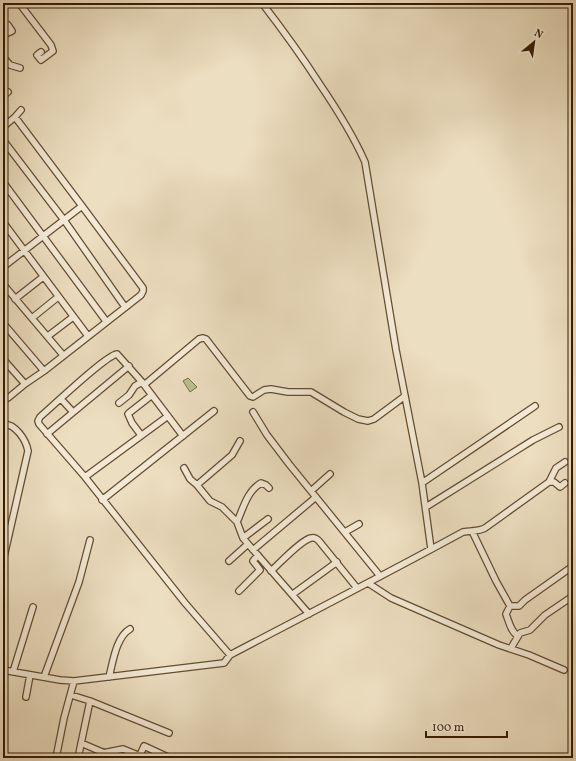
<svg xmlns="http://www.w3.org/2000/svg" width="576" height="761" font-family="Vollkorn,serif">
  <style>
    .green { fill: #bac090; stroke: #786e48 }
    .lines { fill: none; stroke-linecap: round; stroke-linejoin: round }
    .minor-casing { stroke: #644c30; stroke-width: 8 }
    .minor { stroke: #f3ead6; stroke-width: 5.5 }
  </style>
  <rect width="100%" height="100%" fill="#ecdec0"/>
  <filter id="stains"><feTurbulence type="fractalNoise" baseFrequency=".005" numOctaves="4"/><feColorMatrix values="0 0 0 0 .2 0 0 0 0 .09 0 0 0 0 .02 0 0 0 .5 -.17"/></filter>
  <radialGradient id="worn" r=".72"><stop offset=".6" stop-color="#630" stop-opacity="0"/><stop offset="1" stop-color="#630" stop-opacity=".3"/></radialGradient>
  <path class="green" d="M 188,378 L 197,387 L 190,392 L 183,381 Z"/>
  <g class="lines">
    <defs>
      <path id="minor" d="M 19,3 L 51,45 L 53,51 L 41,60 L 37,55 L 41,52
        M 262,3 C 282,29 301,55 319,83 C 336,108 353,135 365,162 L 396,350 L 422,483
        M 3,35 L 12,31 L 8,25
        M 3,57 L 10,65 L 20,68
        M 3,96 L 8,92
        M 15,117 L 21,110
        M 3,127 L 15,117 L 82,206 L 3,267
        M 3,140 L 64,220 L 125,307
        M 3,182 L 106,321
        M 3,222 L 88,336
        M 3,284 L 63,355
        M 15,299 L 43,277
        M 32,318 L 58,297
        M 3,323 L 44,371 L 25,384 L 3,359
        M 48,336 L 73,317
        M 44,371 L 141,295 L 143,291 L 143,288 L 82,206
        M 144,385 L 199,339 L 203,338 L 206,339 L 250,396 L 253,397 L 264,390 L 271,389 L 288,392 L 311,392 L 344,412 L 358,419 L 368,421 L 374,419 L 405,396
        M 3,398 L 8,398 L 25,384
        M 61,399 L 73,412
        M 119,403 L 129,395 L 135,386 L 142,382
        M 253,412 L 267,435 L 289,464 L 380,576
        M 3,424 C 16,424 26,440 28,451 L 3,561
        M 47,434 L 129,366
        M 141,435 L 132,423 L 128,414 L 129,413 L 152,395
        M 183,436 L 142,382 L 117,354 C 105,356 53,406 40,417 L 38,421 L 39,424 L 85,477 L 185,603 L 230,655
        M 184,468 L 190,479 L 197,485
        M 85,477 L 168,416
        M 549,482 L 554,482 L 560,487 L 565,483
        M 269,488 L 266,485 L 261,483 C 247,491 243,509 237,522 L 243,538 L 248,544 L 309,614
        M 311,491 L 330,474
        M 102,500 L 214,411
        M 426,507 L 533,440 L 559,427
        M 237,522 L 222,507 L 210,501 L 197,485 L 232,455 L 240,441
        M 472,531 L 496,581 L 510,606 L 519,606 L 525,600 L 573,566
        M 345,532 L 359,524
        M 243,538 L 268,519
        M 431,549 L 422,483 L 535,406
        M 253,550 L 316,497
        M 229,561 L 248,544
        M 271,571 C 279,564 301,540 311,538 C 314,537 317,539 319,541 L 357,588
        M 368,583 L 391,598 L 499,645 L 529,655 L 564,670
        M 239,591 L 260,570 L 253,561 L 258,555
        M 293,594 L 337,562
        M 510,606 L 506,614 C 509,622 511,632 518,636
        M 511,648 L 520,633 L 530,630 L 545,615 L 573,596
        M 3,670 L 60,680 L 74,681 L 224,663 L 230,655 C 308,614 386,574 463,532 C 471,530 478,532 485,528 L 549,482 L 556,468 L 565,462
        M 13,672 L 33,607
        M 44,677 L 79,582 L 90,540
        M 109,677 C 113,662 116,637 130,629
        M 71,695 L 90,701 L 169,733
        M 26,697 L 30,675
        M 81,743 L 116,758
        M 103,753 L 123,749 L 145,758
        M 140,755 L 144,746 L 170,758
        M 56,758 L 64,718 L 74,681
        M 78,758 L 90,701"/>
    </defs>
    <use href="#minor" class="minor-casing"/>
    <use href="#minor" class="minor"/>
  </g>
  <rect width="576" height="761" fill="none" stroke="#ecdec0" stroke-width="16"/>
  <rect x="4" y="4" width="568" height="753" fill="none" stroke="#361b00" stroke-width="2"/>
  <rect x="8" y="8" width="560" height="745" fill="none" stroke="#361b00"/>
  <g transform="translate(534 42) rotate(29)" stroke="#f3ead6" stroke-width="3" paint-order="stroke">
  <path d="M0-3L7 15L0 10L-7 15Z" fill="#361b00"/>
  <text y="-6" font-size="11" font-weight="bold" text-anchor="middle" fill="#361b00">N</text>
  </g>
  <path d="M426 731v6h81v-6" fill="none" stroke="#361b00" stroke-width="2"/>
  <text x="432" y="731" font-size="12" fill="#361b00" stroke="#f3ead6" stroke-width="3" paint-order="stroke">100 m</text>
  <rect width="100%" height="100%" filter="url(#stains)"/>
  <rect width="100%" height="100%" fill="url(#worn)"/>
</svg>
